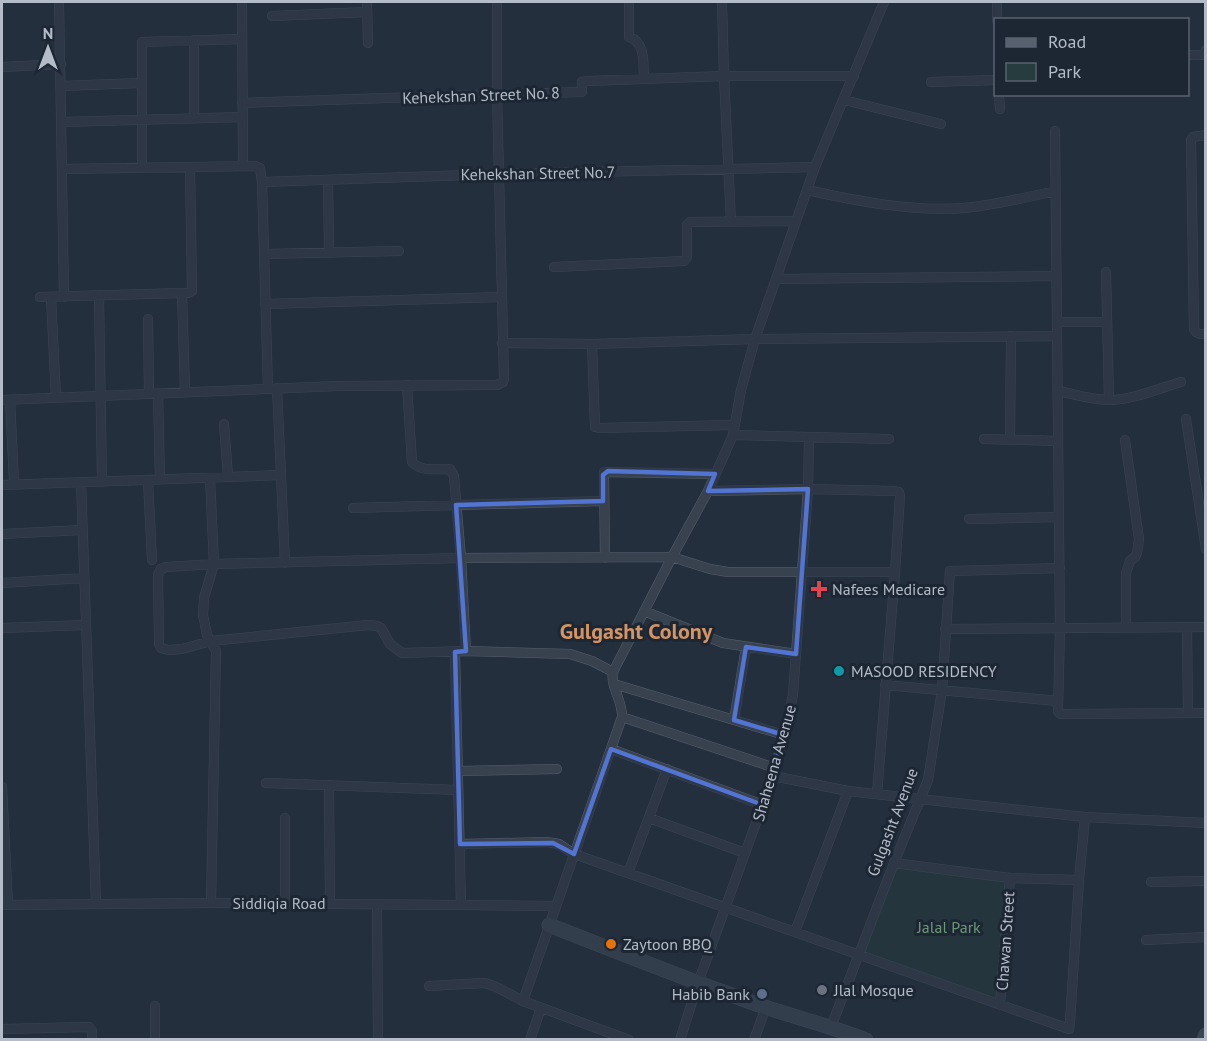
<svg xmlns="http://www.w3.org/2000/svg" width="1207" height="1041" font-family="'PT Sans',sans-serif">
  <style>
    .green { fill: #263c3f }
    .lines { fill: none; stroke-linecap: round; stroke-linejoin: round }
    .street-casing { stroke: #565f6c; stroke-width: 10 }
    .secondary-casing { stroke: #565f6c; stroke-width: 15 }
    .primary-casing { stroke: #414a57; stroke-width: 16 }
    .street { stroke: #38414e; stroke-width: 9 }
    .secondary { stroke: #465061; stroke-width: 14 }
    .primary { stroke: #56606e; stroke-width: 15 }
    .marked { fill: none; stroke: #5274d3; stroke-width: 4.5; stroke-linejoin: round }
    .health-dot { fill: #e0444e; stroke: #1d2633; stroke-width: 2 }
    .culture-dot { fill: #0f9aa8; stroke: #1d2633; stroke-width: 2 }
    .food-dot { fill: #e8710a; stroke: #1d2633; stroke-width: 2 }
    .worship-dot { fill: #6b7280; stroke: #1d2633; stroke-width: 2 }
    .service-dot { fill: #5c6f8a; stroke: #1d2633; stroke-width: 2 }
    .labels { text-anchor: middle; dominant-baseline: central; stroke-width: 6; stroke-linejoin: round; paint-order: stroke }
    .street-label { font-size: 16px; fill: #b4bcc9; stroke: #1d2633 }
    .poi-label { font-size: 16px; fill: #b4bcc9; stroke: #1d2633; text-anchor: start }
    .park-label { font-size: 16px; fill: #6b9a76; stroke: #1d2633 }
    .district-label { font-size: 22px; font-weight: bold; fill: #d59563; stroke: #1d2633 }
  </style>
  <rect width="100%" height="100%" fill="#242f3e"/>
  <path class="green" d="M 894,863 L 1010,878 L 1000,1004 L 858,954 Z"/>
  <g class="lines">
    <defs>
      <path id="street" d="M 59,2 L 64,297
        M 242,2 L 243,166
        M 367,2 L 368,43
        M 629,2 L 629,37 C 646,42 643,64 644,79
        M 722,2 L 724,76 L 731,222
        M 997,2 L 997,20
        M 272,16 L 367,12
        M 1188,55 L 1202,55 L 1205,53 L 1206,50
        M 2,67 L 61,64
        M 931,82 L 996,80
        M 61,86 L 141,83
        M 999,94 L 1000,109
        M 844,100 L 941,124
        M 242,103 L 504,94 L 582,92 L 582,82 L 588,81 L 724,76 L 854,76
        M 194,119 L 194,40
        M 62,122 L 243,117
        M 1055,131 L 1060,628 L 1058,711 L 1059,713 L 1061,714 L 1206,713
        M 1206,135 L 1193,137 L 1191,140 L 1194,329 L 1196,332 L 1200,334 L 1206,334
        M 142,167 L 142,42 L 242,39
        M 62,169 L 255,166 L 260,168 L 262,182 L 268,389
        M 328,180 L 329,252
        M 262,182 L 499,174 L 815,167
        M 807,190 C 857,201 912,212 964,208 C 995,205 1025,198 1055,191
        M 264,254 L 399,251
        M 554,267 L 684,261 L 687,257 L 687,225 L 690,222 L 796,221
        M 1106,272 L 1109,400
        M 776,279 L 1056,276
        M 182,293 L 185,392
        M 40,297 L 182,293 L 188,293 L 192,291 L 190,167
        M 51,297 L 56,398
        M 99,297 L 102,481
        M 265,304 L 502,297
        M 148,319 L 149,394
        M 1057,322 L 1107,322
        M 502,343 L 592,344 L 755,339 L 1057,336
        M 592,344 L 595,427 L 599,428 L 734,425
        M 407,385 L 412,462 C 421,472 437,469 450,469 L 454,476 L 461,558 L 466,651
        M 277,388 L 285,563
        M 1058,391 C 1074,394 1091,400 1108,400 C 1133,400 1157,389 1181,382
        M 158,394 L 160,479
        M 2,400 L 338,386 L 497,385 L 503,382 L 504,378 L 497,94 L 497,2
        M 10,400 L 14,481
        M 1186,419 L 1206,549
        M 224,424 L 228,477
        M 733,435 L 889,439
        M 984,439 L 1058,441
        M 1010,440 L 1011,336
        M 1125,440 L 1139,539 L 1137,553 L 1135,557 L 1130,561 L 1126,573 L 1126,628
        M 210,478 L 214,564 L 204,598 L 203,615 L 207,635 L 216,651 L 211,903
        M 148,480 L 152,560
        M 81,482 L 96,903
        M 2,485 L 281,475
        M 708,491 L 808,489 L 895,491 L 899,492 L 900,496 L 895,572 L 877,794
        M 353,508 L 603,501
        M 969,519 L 1059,517
        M 2,534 L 82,530
        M 605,558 L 604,472 L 715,474
        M 2,583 L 84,578
        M 644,611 L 723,643 L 796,654
        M 1187,627 L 1188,713
        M 2,628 L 86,625
        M 945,629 L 1206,627
        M 455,652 L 461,905
        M 613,672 L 592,661 L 570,654 L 466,651 L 402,653 L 390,644 L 381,628 L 377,626 L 368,625 L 211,641 L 182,649 L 168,650 L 161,648 L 159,644 L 158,575 L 161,569 L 166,567 L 214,564 L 461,558 L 672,557 L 710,569 L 728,572 L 895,572
        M 614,684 L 784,735
        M 885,685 L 1058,701
        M 622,717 L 775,768
        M 734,720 L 746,647
        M 611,749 L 763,805
        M 458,771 L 557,769
        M 773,776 L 848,791 L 920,799 L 1085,817 L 1206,823
        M 266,783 L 458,790
        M 329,785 L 330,903
        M 2,787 L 8,904
        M 649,818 L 745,853
        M 460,844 L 547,842 L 559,844 L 574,854 L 1069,1029 L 1070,1022 L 1079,880 L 1085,817
        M 894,863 L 1010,878 L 1079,880
        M 628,873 L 667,769
        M 1151,882 L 1206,881
        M 285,903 L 285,818
        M 377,904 L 378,1040
        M 2,905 L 211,903 L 556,906
        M 795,932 L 848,791
        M 1146,940 L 1206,937
        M 429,986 L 484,983 C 497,985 510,995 523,1001 L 629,1040
        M 523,1001 L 622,717 C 623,701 610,687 613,672 L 672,557 L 708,491 L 733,435 L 741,390 L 755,339 L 815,167 L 884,2
        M 1000,1004 L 1010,878
        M 155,1006 L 155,1040
        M 831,1027 L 894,863 L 928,780 L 942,690 L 950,571 L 1060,568
        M 2,1029 L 89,1027 L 92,1031 L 92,1040
        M 530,1040 L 541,1008
        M 680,1040 L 698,983 L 773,776 L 784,735 L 793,695 L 808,489 L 809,438
        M 754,1040 L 766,1007"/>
      <path id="secondary" d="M 549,925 C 621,953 692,982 765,1007 C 799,1018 833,1027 866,1040"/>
      <path id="primary" d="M 1204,1040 L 1206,1035"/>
    </defs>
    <use href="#street" class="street-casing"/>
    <use href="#secondary" class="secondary-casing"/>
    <use href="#primary" class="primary-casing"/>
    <use href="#street" class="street"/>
    <use href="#secondary" class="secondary"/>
    <use href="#primary" class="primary"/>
  </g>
  <path d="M0 0H1207V1041H0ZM 608,471 L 715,474 L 708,491 L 808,489 L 796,654 L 746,647 L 734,720 L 784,735 L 763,805 L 611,749 L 574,854 L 553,843 L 460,844 L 455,652 L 466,651 L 456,505 L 603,501 L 603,475 Z" fill="#242f3e" fill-opacity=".55" fill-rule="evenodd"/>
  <path class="marked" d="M 608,471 L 715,474 L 708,491 L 808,489 L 796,654 L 746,647 L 734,720 L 784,735 L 763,805 L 611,749 L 574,854 L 553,843 L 460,844 L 455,652 L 466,651 L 456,505 L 603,501 L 603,475 Z"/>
  <path class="health-dot" d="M816 580h6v6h6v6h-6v6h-6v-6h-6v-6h6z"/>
  <circle class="culture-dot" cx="839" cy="671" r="6"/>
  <circle class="food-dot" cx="611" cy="944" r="6"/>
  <circle class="worship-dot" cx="822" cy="990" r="6"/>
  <circle class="service-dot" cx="762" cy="994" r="6"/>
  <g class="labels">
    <g class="street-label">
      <text transform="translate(481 95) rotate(-2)">Kehekshan Street No. 8</text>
      <text transform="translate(538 173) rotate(-1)">Kehekshan Street No.7</text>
      <text transform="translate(774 763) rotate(-74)">Shaheena Avenue</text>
      <text transform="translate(892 822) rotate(-69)">Gulgasht Avenue</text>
      <text x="279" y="903">Siddiqia Road</text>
      <text transform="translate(1005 941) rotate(-86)">Chawan Street</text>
    </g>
    <g class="poi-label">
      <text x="832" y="589">Nafees Medicare</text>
      <text x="851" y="671">MASOOD RESIDENCY</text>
      <text x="623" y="944">Zaytoon BBQ</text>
      <text x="834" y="990">Jlal Mosque</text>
      <text x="750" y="994" text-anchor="end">Habib Bank</text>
    </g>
    <g class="park-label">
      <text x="949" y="927">Jalal Park</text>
    </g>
    <g class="district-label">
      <text x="636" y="631">Gulgasht Colony</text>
    </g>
  </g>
  <rect width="1207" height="1041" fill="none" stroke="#b4bcc9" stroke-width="6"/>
  <rect x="994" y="18" width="195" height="78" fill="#1d2633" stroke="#59626f" stroke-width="1.5"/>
  <rect x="1006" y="38" width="30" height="9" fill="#56606e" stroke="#59626f" stroke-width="1.5"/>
  <text x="1048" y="48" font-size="18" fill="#b4bcc9">Road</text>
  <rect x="1006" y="63" width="30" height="18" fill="#263c3f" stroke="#59626f" stroke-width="1.5"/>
  <text x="1048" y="78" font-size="18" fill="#b4bcc9">Park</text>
  <g transform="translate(48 48)" stroke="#1d2633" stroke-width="4.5" paint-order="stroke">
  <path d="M0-4.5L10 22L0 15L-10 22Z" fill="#b4bcc9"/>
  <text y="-9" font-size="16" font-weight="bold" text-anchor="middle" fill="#b4bcc9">N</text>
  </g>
</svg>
